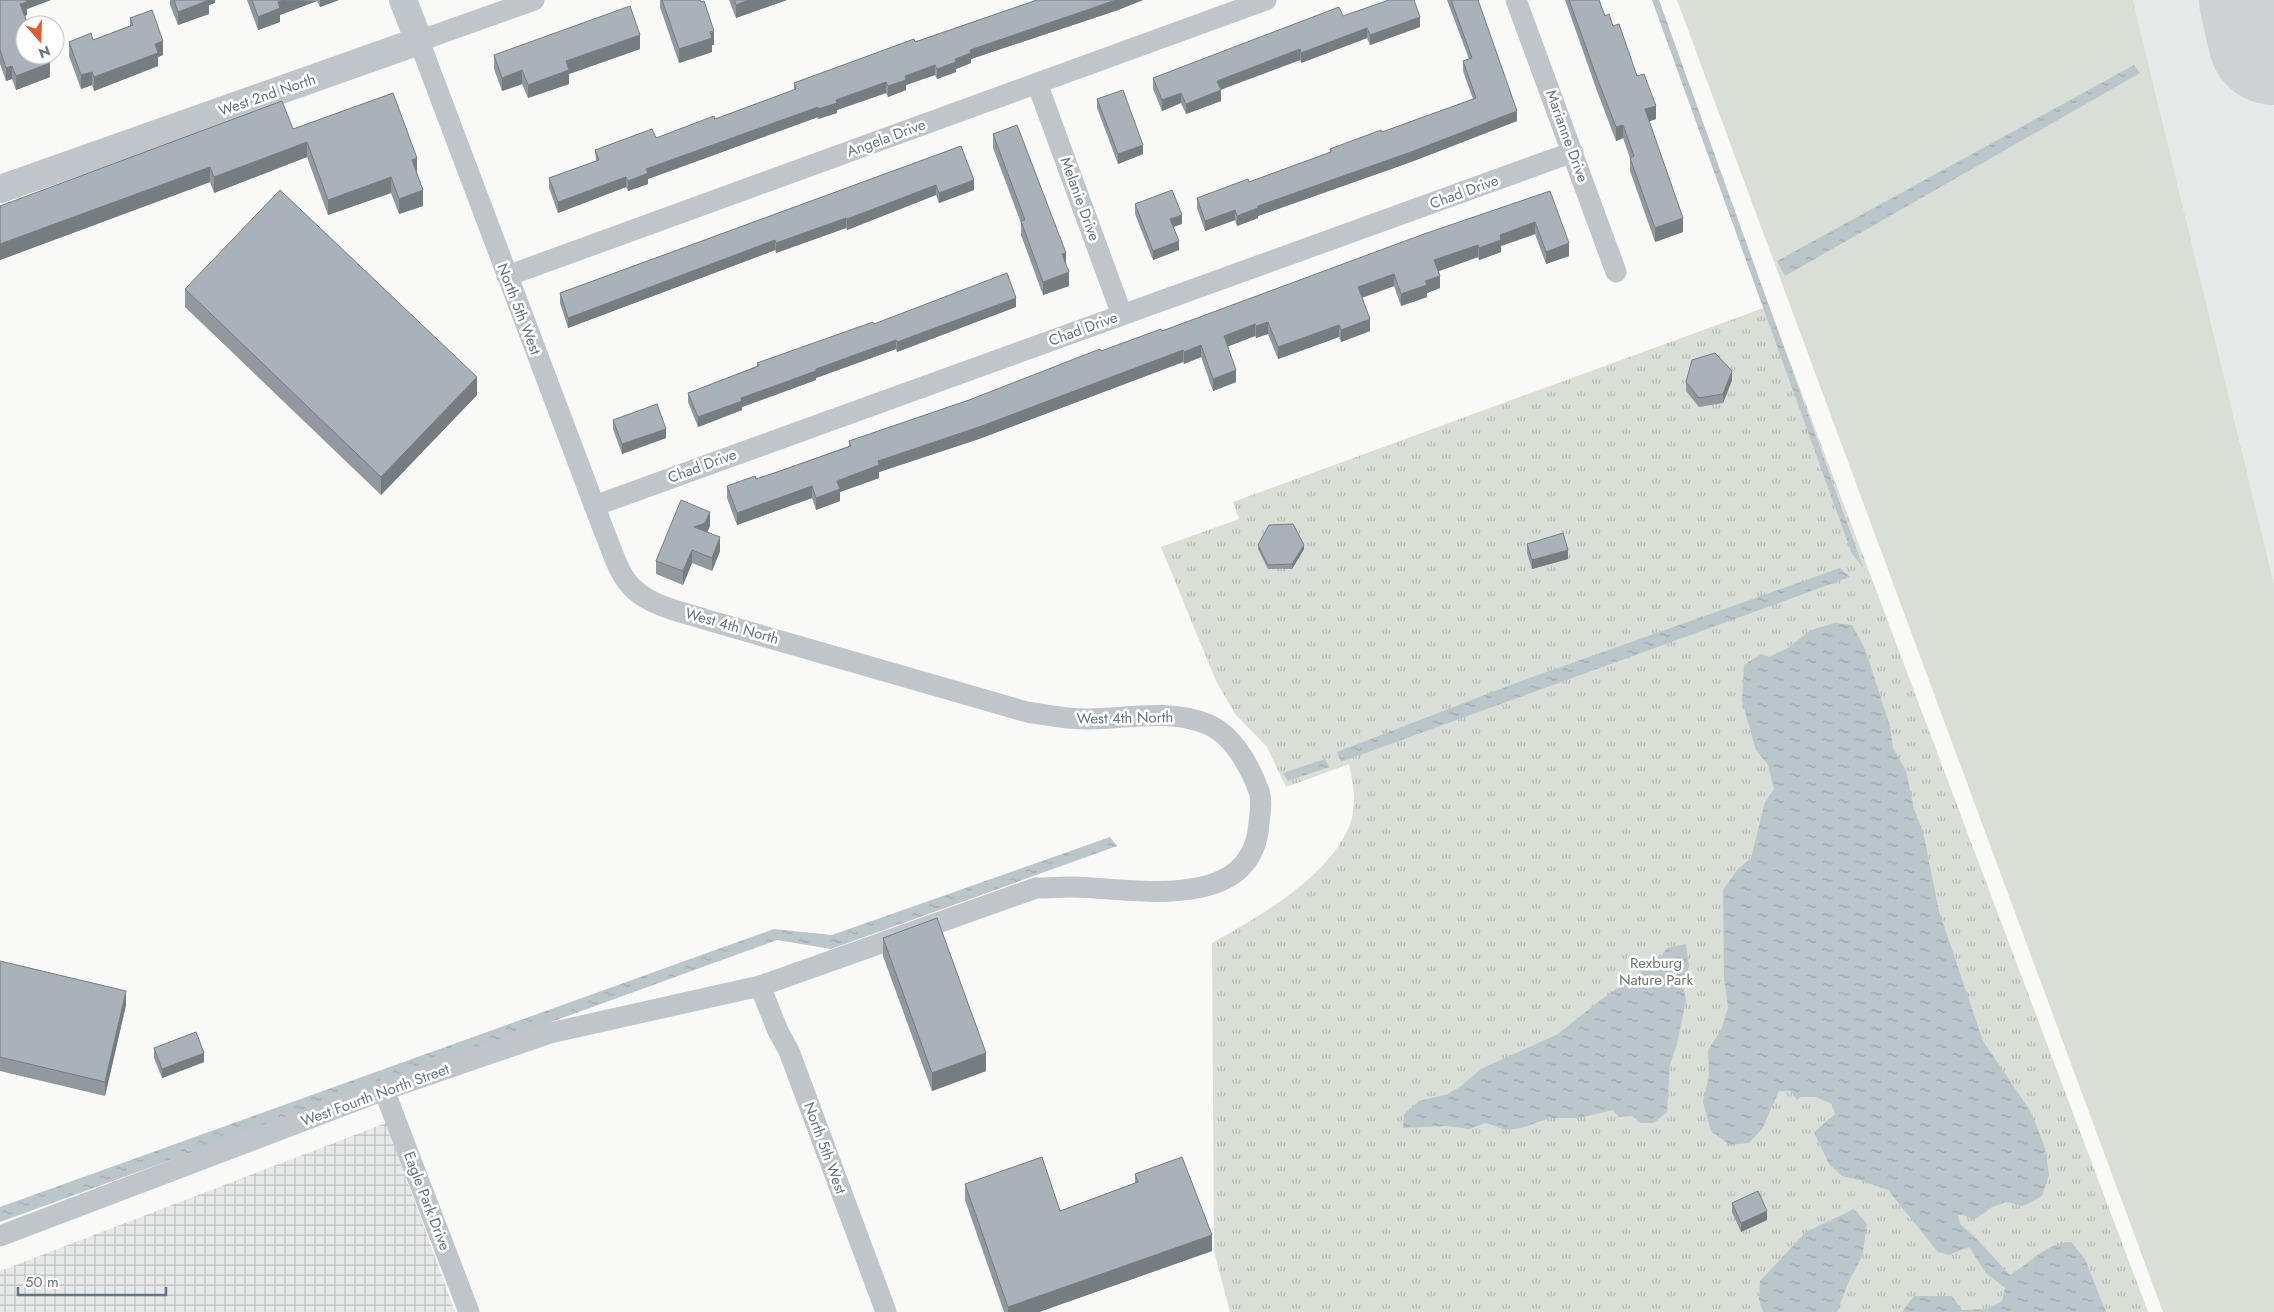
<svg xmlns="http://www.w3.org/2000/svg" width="2274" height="1312" font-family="Jost,sans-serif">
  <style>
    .built { fill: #e7e8e8 }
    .industrial { fill: url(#industrial-grid) }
    .grass { fill: #d9ded6 }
    .park { fill: url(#park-tufts) }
    .water { fill: url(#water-ripples) }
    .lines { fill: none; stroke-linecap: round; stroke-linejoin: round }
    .runway { stroke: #ced2d4; stroke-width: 132 }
    .minor { stroke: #c0c5c9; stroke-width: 21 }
    .tertiary { stroke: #c0c5c9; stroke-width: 28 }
    .wall { fill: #91999e }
    .shaded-wall { fill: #767d81 }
    .building { fill: #a9b2b8; stroke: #767d81 }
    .labels { text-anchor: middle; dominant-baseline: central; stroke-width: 5; stroke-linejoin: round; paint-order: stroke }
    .street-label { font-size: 15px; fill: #647481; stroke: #fff }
    .park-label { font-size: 15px; fill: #667963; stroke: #fff }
  </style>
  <defs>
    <pattern id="industrial-grid" width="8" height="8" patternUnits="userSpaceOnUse" patternTransform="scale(1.25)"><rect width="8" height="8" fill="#e7e8e8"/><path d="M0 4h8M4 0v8" fill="none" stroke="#bfc1c1"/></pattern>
    <pattern id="park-tufts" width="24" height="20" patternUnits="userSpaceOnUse" patternTransform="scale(1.25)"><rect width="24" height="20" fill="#d9ded6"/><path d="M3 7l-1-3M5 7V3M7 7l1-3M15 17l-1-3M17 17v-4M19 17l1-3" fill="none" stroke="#b4b9b3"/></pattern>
    <pattern id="water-ripples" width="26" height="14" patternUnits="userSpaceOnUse" patternTransform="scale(1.25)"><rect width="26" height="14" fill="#bbc6cb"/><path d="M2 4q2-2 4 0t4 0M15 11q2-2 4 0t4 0" fill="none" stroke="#9ca5aa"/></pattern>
  </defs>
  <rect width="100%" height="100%" fill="#f9f9f7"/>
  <path class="built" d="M 2133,0 L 2274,0 L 2274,584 Z"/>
  <path class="industrial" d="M 386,1123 L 455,1312 L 0,1312 L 0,1271 Z"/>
  <path class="grass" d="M 1677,0 L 2133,0 L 2274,584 L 2274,1312 L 2163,1312 Z"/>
  <path class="park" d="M 1769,306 L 2148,1312 L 1230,1312 L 1214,1251 L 1212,943 C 1258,918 1335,873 1351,821 C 1357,802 1353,782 1349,764 L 1286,787 L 1267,747 L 1235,714 L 1216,681 L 1161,547 L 1239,519 L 1233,502 Z"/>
  <path class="water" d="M 1652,0 L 1659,0 L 1863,567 L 1852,554 Z
    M 2134,65 L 2140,73 L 1785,276 L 1777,261 Z
    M 1840,568 L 1850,577 L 1341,762 L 1337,752 L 1521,681 Z
    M 1835,623 L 1852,625 L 1865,649 L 1890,726 L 1893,748 L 1906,771 L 1914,809 L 1923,832 L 1939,911 L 1983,1041 L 2031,1112 L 2045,1148 L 2049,1175 L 2042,1196 L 2024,1206 L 2006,1202 L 1992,1207 L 1974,1220 L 1963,1215 L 1958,1215 L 1960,1224 L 1975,1237 L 2010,1275 C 2028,1264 2048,1242 2071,1242 L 2085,1259 L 2106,1312 L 1902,1312 L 1914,1296 L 1952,1296 L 1962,1310 L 1988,1309 L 2002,1301 L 2005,1288 L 1986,1273 L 1969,1247 L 1949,1255 L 1938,1252 L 1888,1190 L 1863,1181 L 1842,1176 L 1829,1164 L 1814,1132 L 1835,1114 L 1832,1104 L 1816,1097 L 1801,1097 L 1797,1100 L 1791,1091 L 1779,1091 L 1762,1129 L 1749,1143 L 1730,1145 L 1711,1131 L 1703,1102 L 1709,1075 L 1708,1050 L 1721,1030 L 1728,1008 L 1724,978 L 1723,890 L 1737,870 L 1751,858 L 1765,802 L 1774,789 L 1768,765 L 1756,750 L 1742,701 L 1744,665 L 1761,654 L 1769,657 L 1788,648 L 1811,630 Z
    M 1325,759 L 1329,767 L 1288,781 L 1283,773 Z
    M 1110,837 L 1117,846 L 831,949 L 777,940 L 0,1222 L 0,1207 L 774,929 L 832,935 Z
    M 1686,944 L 1689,966 L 1683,985 L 1686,1000 L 1677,1044 L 1670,1064 L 1667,1112 L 1654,1123 L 1641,1123 L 1632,1116 L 1619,1117 L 1613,1110 L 1579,1118 L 1550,1118 L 1521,1128 L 1506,1130 L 1486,1123 L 1469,1129 L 1447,1126 L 1403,1128 L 1404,1114 L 1419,1101 L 1448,1094 L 1461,1086 L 1481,1069 L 1558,1034 L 1602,999 L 1659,959 L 1667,948 Z
    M 1854,1209 L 1867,1224 L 1862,1257 L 1849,1281 L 1837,1312 L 1763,1312 L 1759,1299 L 1760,1281 L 1806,1232 Z"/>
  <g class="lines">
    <path class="runway" d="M 2265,0 L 2274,39"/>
    <path class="minor" d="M 1516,0 L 1616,272
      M 1037,83 L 1122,315
      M 507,276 L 1266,0
      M 594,506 L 1573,152
      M 760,986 L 778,1031 L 789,1051 L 886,1312
      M 384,1090 L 469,1312
      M 0,1236 L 384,1090 L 550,1033 L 760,986 L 1036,888 C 1049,888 1062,887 1074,887 C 1129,888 1245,913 1258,832 C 1259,820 1263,802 1259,791 C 1250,767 1233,734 1207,724 C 1169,709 1130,718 1091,719 C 1070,720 1048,715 1027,712 L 704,619 C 682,612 652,606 635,590 C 619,577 612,550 604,531 L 419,41 L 534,0"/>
    <path class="tertiary" d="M 0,189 L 419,41 L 403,0"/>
  </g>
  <path class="wall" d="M 0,0 L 51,0 L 27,9 L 27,15 L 25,16 L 25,25 L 50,77 L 16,90 L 12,79 L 6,81 L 0,64 Z
    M 170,0 L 215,0 L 215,3 L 209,5 L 209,14 L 178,25 L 170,5 Z
    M 247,0 L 339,0 L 320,7 L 317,1 L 280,15 L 280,22 L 258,30 Z
    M 660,0 L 700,0 L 714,45 L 712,45 L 712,52 L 679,63 L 660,7 Z
    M 729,0 L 787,0 L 736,18 Z
    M 1037,0 L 1143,0 L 1118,10 L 971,59 L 971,63 L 956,69 L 956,72 L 937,79 L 935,75 L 906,85 L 906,90 L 888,97 L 886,93 L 837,110 L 837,113 L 818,119 L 818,117 L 648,179 L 648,184 L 628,191 L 626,187 L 558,213 L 549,188 L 549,178 L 596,161 L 595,150 L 656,138 L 715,119 L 794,90 L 794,83 L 915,42 Z
    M 1447,0 L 1478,0 L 1517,121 L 1411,162 L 1258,216 L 1258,218 L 1237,226 L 1235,220 L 1205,231 L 1197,208 L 1197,198 L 1249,182 L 1330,152 L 1330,149 L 1382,132 L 1473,99 L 1463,71 L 1463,61 L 1469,59 Z
    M 1565,0 L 1599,0 L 1605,16 L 1613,26 L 1637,76 L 1656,119 L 1649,121 L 1683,232 L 1655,242 L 1630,171 L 1630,158 L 1623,138 L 1616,141 L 1597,91 Z
    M 1343,16 L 1420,27 L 1370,45 L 1367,38 L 1301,63 L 1300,60 L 1220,90 L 1221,101 L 1186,114 L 1181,103 L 1162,111 L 1153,89 L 1153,78 Z
    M 130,18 L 163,55 L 158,57 L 158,66 L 94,91 L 92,85 L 81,89 L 69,56 L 69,42 L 93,40 L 130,26 Z
    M 640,49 L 569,74 L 569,84 L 528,98 L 522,84 L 502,91 L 494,69 L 494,55 Z
    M 1097,99 L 1143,154 L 1118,164 L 1097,108 Z
    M 293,129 L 417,173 L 423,206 L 399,214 L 391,193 L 328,215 L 307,157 L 214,193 L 210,182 L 0,260 L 0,206 Z
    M 993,134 L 1069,286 L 1043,295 L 1021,235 L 1021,223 L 993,148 Z
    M 961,146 L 974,190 L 939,203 L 936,195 L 847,230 L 846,228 L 776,253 L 775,250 L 568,328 L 560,303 L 560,293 Z
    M 1550,191 L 1569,256 L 1546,264 L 1535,234 L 1501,246 L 1501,252 L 1479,260 L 1478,257 L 1438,271 L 1440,288 L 1427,293 L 1427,297 L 1401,306 L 1394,286 L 1362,298 L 1370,331 L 1341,342 L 1339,337 L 1278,359 L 1268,334 L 1256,338 L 1255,336 L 1228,346 L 1236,382 L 1213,391 L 1201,357 L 1184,364 L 1183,362 L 979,439 L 879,472 L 879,478 L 840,492 L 840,501 L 816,510 L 812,498 L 737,525 L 727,498 L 727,486 L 756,479 L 777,472 L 849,446 L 849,441 L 969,400 L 1101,351 L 1162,331 Z
    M 1135,204 L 1182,224 L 1173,227 L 1179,250 L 1153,260 L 1135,214 Z
    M 185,289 L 477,395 L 381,495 L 185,307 Z
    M 1016,307 L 897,352 L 896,349 L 816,378 L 816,380 L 742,407 L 742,410 L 698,427 L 688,402 L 688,393 L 757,366 L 757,363 L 874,324 Z
    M 1732,380 L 1723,403 L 1699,407 L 1686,391 L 1686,382 Z
    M 613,420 L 666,438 L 622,454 L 613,429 Z
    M 710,526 L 707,532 L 720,551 L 712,571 L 692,563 L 683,585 L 656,574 L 656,561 Z
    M 1527,544 L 1568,559 L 1532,569 L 1527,553 Z
    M 1258,545 L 1304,549 L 1292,569 L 1268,569 L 1258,549 Z
    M 883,938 L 986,1071 L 932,1091 L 883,956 Z
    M 0,961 L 126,1005 L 105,1096 L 0,1071 Z
    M 154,1048 L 204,1062 L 162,1078 L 154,1058 Z
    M 1135,1174 L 1212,1251 L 1039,1312 L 1004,1312 L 965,1200 L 965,1184 L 1060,1211 L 1135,1183 Z
    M 1732,1203 L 1767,1220 L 1741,1232 L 1732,1212 Z"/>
  <path class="shaded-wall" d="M 25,0 L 51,0 L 27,9 L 27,15 L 20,18 L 20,4 Z
    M 206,0 L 215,0 L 215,3 L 209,5 L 209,14 L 178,25 L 178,12 Z
    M 283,0 L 317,1 L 280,15 L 280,22 L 258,30 L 258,17 L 278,2 Z
    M 320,0 L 339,0 L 320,7 Z
    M 749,0 L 787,0 L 736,18 L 736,5 Z
    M 1116,0 L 1143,0 L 1118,10 L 971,59 L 971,63 L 956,69 L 956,72 L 937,79 L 937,69 L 955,59 L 970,50 Z
    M 1420,17 L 1420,27 L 1370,45 L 1370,35 Z
    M 1367,28 L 1367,38 L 1301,63 L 1301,53 Z
    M 714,31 L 714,45 L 712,45 L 712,52 L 679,63 L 679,49 Z
    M 640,35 L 640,49 L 569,74 L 569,84 L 528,98 L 528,85 L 566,61 Z
    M 163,41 L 163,55 L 158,57 L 158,66 L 94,91 L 94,77 L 155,44 Z
    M 1300,49 L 1300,60 L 1217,91 L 1217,81 Z
    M 50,63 L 50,77 L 16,90 L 16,76 Z
    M 935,65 L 935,75 L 906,85 L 906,90 L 888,97 L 888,86 L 905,76 Z
    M 12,66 L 12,79 L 6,81 L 6,68 Z
    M 522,70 L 522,84 L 502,91 L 502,78 Z
    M 92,72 L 92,85 L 81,89 L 81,75 Z
    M 886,82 L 886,93 L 837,110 L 837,113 L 818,119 L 818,109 L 836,100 Z
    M 1221,90 L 1221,101 L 1186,114 L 1186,104 Z
    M 1181,93 L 1181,103 L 1162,111 L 1162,100 Z
    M 1656,106 L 1656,119 L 1645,123 L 1645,109 Z
    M 818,107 L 818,117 L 648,179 L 648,184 L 628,191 L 628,181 L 646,169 Z
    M 1517,111 L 1517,121 L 1411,162 L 1258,216 L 1258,218 L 1237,226 L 1237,216 L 1258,206 Z
    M 1623,125 L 1623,138 L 1616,141 L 1616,127 Z
    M 307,142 L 307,157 L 214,193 L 214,177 Z
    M 1143,145 L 1143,154 L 1118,164 L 1118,154 Z
    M 417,158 L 417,173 L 412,160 Z
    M 210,167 L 210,182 L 0,260 L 0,244 Z
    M 391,177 L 391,193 L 328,215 L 328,200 Z
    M 626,177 L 626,187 L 558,213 L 558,202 Z
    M 974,180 L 974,190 L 939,203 L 939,193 Z
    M 936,185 L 936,195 L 847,230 L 847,219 Z
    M 423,190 L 423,206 L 399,214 L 399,199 Z
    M 1235,210 L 1235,220 L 1205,231 L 1205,221 Z
    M 1182,215 L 1182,224 L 1170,228 L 1170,219 Z
    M 846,218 L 846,228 L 776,253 L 776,243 Z
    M 1683,218 L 1683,232 L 1655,242 L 1655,228 Z
    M 1535,222 L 1535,234 L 1501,246 L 1501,252 L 1479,260 L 1479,248 L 1500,235 Z
    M 775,240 L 775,250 L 568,328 L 568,318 Z
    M 1179,241 L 1179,250 L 1153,260 L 1153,251 Z
    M 1569,243 L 1569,256 L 1546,264 L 1546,252 Z
    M 1478,245 L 1478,257 L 1434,273 L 1434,260 Z
    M 1066,253 L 1066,267 L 1062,254 Z
    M 1069,272 L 1069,286 L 1043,295 L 1043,282 Z
    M 1394,274 L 1394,286 L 1358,299 L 1358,287 Z
    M 1440,276 L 1440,288 L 1427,293 L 1427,297 L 1401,306 L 1401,294 L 1425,281 Z
    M 1016,298 L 1016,307 L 897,352 L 897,342 Z
    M 1370,319 L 1370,331 L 1341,342 L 1341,330 Z
    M 1268,322 L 1268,334 L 1256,338 L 1256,326 Z
    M 1255,324 L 1255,336 L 1224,348 L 1224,336 Z
    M 1339,325 L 1339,337 L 1278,359 L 1278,347 Z
    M 896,340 L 896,349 L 816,378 L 816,380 L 742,407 L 742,410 L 698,427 L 698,417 L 741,398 L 816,369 Z
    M 1201,345 L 1201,357 L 1184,364 L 1184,352 Z
    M 1183,350 L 1183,362 L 979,439 L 879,472 L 879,478 L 840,492 L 840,501 L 816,510 L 816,498 L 837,481 L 878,461 Z
    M 1236,370 L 1236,382 L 1213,391 L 1213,379 Z
    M 1732,371 L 1732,380 L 1723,403 L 1723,394 Z
    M 477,377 L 477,395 L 381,495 L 381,477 Z
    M 666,429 L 666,438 L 622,454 L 622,444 Z
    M 812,486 L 812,498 L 737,525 L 737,513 Z
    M 710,512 L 710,526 L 705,537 L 694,527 Z
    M 720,537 L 720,551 L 712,571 L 712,558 Z
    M 1304,545 L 1304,549 L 1292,569 L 1292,564 Z
    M 692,550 L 692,563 L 683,585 L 683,571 Z
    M 1568,550 L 1568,559 L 1532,569 L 1532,560 Z
    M 126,991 L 126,1005 L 105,1096 L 105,1082 Z
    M 204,1053 L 204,1062 L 162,1078 L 162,1069 Z
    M 986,1053 L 986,1071 L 932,1091 L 932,1073 Z
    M 1767,1211 L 1767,1220 L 1741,1232 L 1741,1223 Z
    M 1212,1235 L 1212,1251 L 1039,1312 L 1008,1312 L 1008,1307 Z"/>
  <path class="building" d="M 0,0 L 26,0 L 27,2 L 20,4 L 28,25 L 25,25 L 25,55 L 47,55 L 50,63 L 16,76 L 12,66 L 6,68 L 0,50 Z
    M 174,0 L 209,0 L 178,12 Z
    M 252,0 L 283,0 L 278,2 L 280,8 L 258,17 Z
    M 662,0 L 700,0 L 701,2 L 704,1 L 714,31 L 710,32 L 712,38 L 679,49 Z
    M 734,0 L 749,0 L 736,5 Z
    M 1037,0 L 1116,0 L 970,50 L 971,53 L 955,59 L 956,62 L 937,69 L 935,65 L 905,76 L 906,80 L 888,86 L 886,82 L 836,100 L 837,103 L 818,109 L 818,107 L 646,169 L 648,173 L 628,181 L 626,177 L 558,202 L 549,178 L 599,160 L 595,150 L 652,129 L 656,138 L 714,116 L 715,119 L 796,89 L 794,83 L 914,39 L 915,42 Z
    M 1389,0 L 1414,0 L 1420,17 L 1370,35 L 1367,28 L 1301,53 L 1300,49 L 1217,81 L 1221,90 L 1186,104 L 1181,93 L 1162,100 L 1153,78 L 1339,7 L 1343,16 Z
    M 1451,0 L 1478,0 L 1517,111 L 1411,152 L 1258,206 L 1258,208 L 1237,216 L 1235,210 L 1205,221 L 1197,198 L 1248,179 L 1249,182 L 1331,152 L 1330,149 L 1381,130 L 1382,132 L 1476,98 L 1463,61 L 1472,58 Z
    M 1569,0 L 1599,0 L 1605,16 L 1609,14 L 1613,26 L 1619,24 L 1637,76 L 1644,74 L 1656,106 L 1645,109 L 1683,218 L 1655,228 L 1630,158 L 1634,156 L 1623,125 L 1616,127 L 1597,78 Z
    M 630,6 L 640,35 L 566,61 L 569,70 L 528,85 L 522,70 L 502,78 L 494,55 Z
    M 152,10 L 163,41 L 155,44 L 158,53 L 94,77 L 92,72 L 81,75 L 69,42 L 91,33 L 93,40 L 133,25 L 130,18 Z
    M 1123,90 L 1143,145 L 1118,154 L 1097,99 Z
    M 393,93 L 417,158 L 412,160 L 423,190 L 399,199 L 391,177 L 328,200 L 307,142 L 214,177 L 210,167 L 0,244 L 0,206 L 282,101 L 293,129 Z
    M 1017,125 L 1066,253 L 1062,254 L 1069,272 L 1043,282 L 1021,221 L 1025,220 L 993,134 Z
    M 961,146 L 974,180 L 939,193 L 936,185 L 847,219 L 846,218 L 776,243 L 775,240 L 568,318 L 560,293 Z
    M 280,190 L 477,377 L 381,477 L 185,289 Z
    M 1172,190 L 1182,215 L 1170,219 L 1179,241 L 1153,251 L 1135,204 Z
    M 1550,191 L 1569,243 L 1546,252 L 1535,222 L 1500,235 L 1501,240 L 1479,248 L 1478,245 L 1434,260 L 1440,276 L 1425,281 L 1427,285 L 1401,294 L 1394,274 L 1358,287 L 1370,319 L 1341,330 L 1339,325 L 1278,347 L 1268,322 L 1256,326 L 1255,324 L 1224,336 L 1236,370 L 1213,379 L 1201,345 L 1184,352 L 1183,350 L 979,427 L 878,461 L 879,465 L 837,481 L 840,489 L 816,498 L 812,486 L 737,513 L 727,486 L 755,476 L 756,479 L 777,472 L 851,446 L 849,441 L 969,400 L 1100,349 L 1101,351 L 1161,329 L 1162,331 L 1424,234 Z
    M 1007,273 L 1016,298 L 897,342 L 896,340 L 816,369 L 816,371 L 741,398 L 742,401 L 698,417 L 688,393 L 759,366 L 757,363 L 873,322 L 874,324 Z
    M 1715,353 L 1732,371 L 1723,394 L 1699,398 L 1686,382 L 1692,360 Z
    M 657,404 L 666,429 L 622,444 L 613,420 Z
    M 681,500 L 710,512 L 705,523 L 694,527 L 720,537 L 712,558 L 692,550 L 683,571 L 656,561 Z
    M 1293,524 L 1304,545 L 1292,564 L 1268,565 L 1258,545 L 1269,525 Z
    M 1563,533 L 1568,550 L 1532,560 L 1527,544 Z
    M 937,918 L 986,1053 L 932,1073 L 883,938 Z
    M 0,961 L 126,991 L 105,1082 L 0,1057 Z
    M 196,1032 L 204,1053 L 162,1069 L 154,1048 Z
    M 1042,1157 L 1060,1211 L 1138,1182 L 1135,1174 L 1182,1157 L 1212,1235 L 1008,1307 L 965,1184 Z
    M 1758,1191 L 1767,1211 L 1741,1223 L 1732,1203 Z"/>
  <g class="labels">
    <g class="street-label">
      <text transform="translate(267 95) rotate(-19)">West 2nd North</text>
      <text transform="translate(1567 136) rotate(70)">Marianne Drive</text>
      <text transform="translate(886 138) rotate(-20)">Angela Drive</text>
      <text transform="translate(1464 192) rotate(-20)">Chad Drive</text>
      <text transform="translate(1080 199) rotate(70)">Melanie Drive</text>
      <text transform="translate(519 309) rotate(69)">North 5th West</text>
      <text transform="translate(1083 329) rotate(-20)">Chad Drive</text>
      <text transform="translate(702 466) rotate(-20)">Chad Drive</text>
      <text transform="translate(732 626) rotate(16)">West 4th North</text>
      <text transform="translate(1125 718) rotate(-1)">West 4th North</text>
      <text transform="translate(375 1095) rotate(-20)">West Fourth North Street</text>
      <text transform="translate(825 1148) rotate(70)">North 5th West</text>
      <text transform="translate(427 1201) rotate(69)">Eagle Park Drive</text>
    </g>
    <g class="park-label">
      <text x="1656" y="963">Rexburg<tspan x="1656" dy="17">Nature Park</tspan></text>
    </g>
  </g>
  <g transform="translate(40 40) rotate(160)"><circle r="24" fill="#ffffff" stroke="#c1c7cd"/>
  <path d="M0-4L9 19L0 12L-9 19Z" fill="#e25b2d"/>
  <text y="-8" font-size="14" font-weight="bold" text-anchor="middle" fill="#647481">N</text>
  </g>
  <path d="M18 1287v8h148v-8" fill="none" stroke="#647481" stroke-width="2.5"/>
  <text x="25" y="1287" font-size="15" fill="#647481" stroke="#ffffff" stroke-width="4" paint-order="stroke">50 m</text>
</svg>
